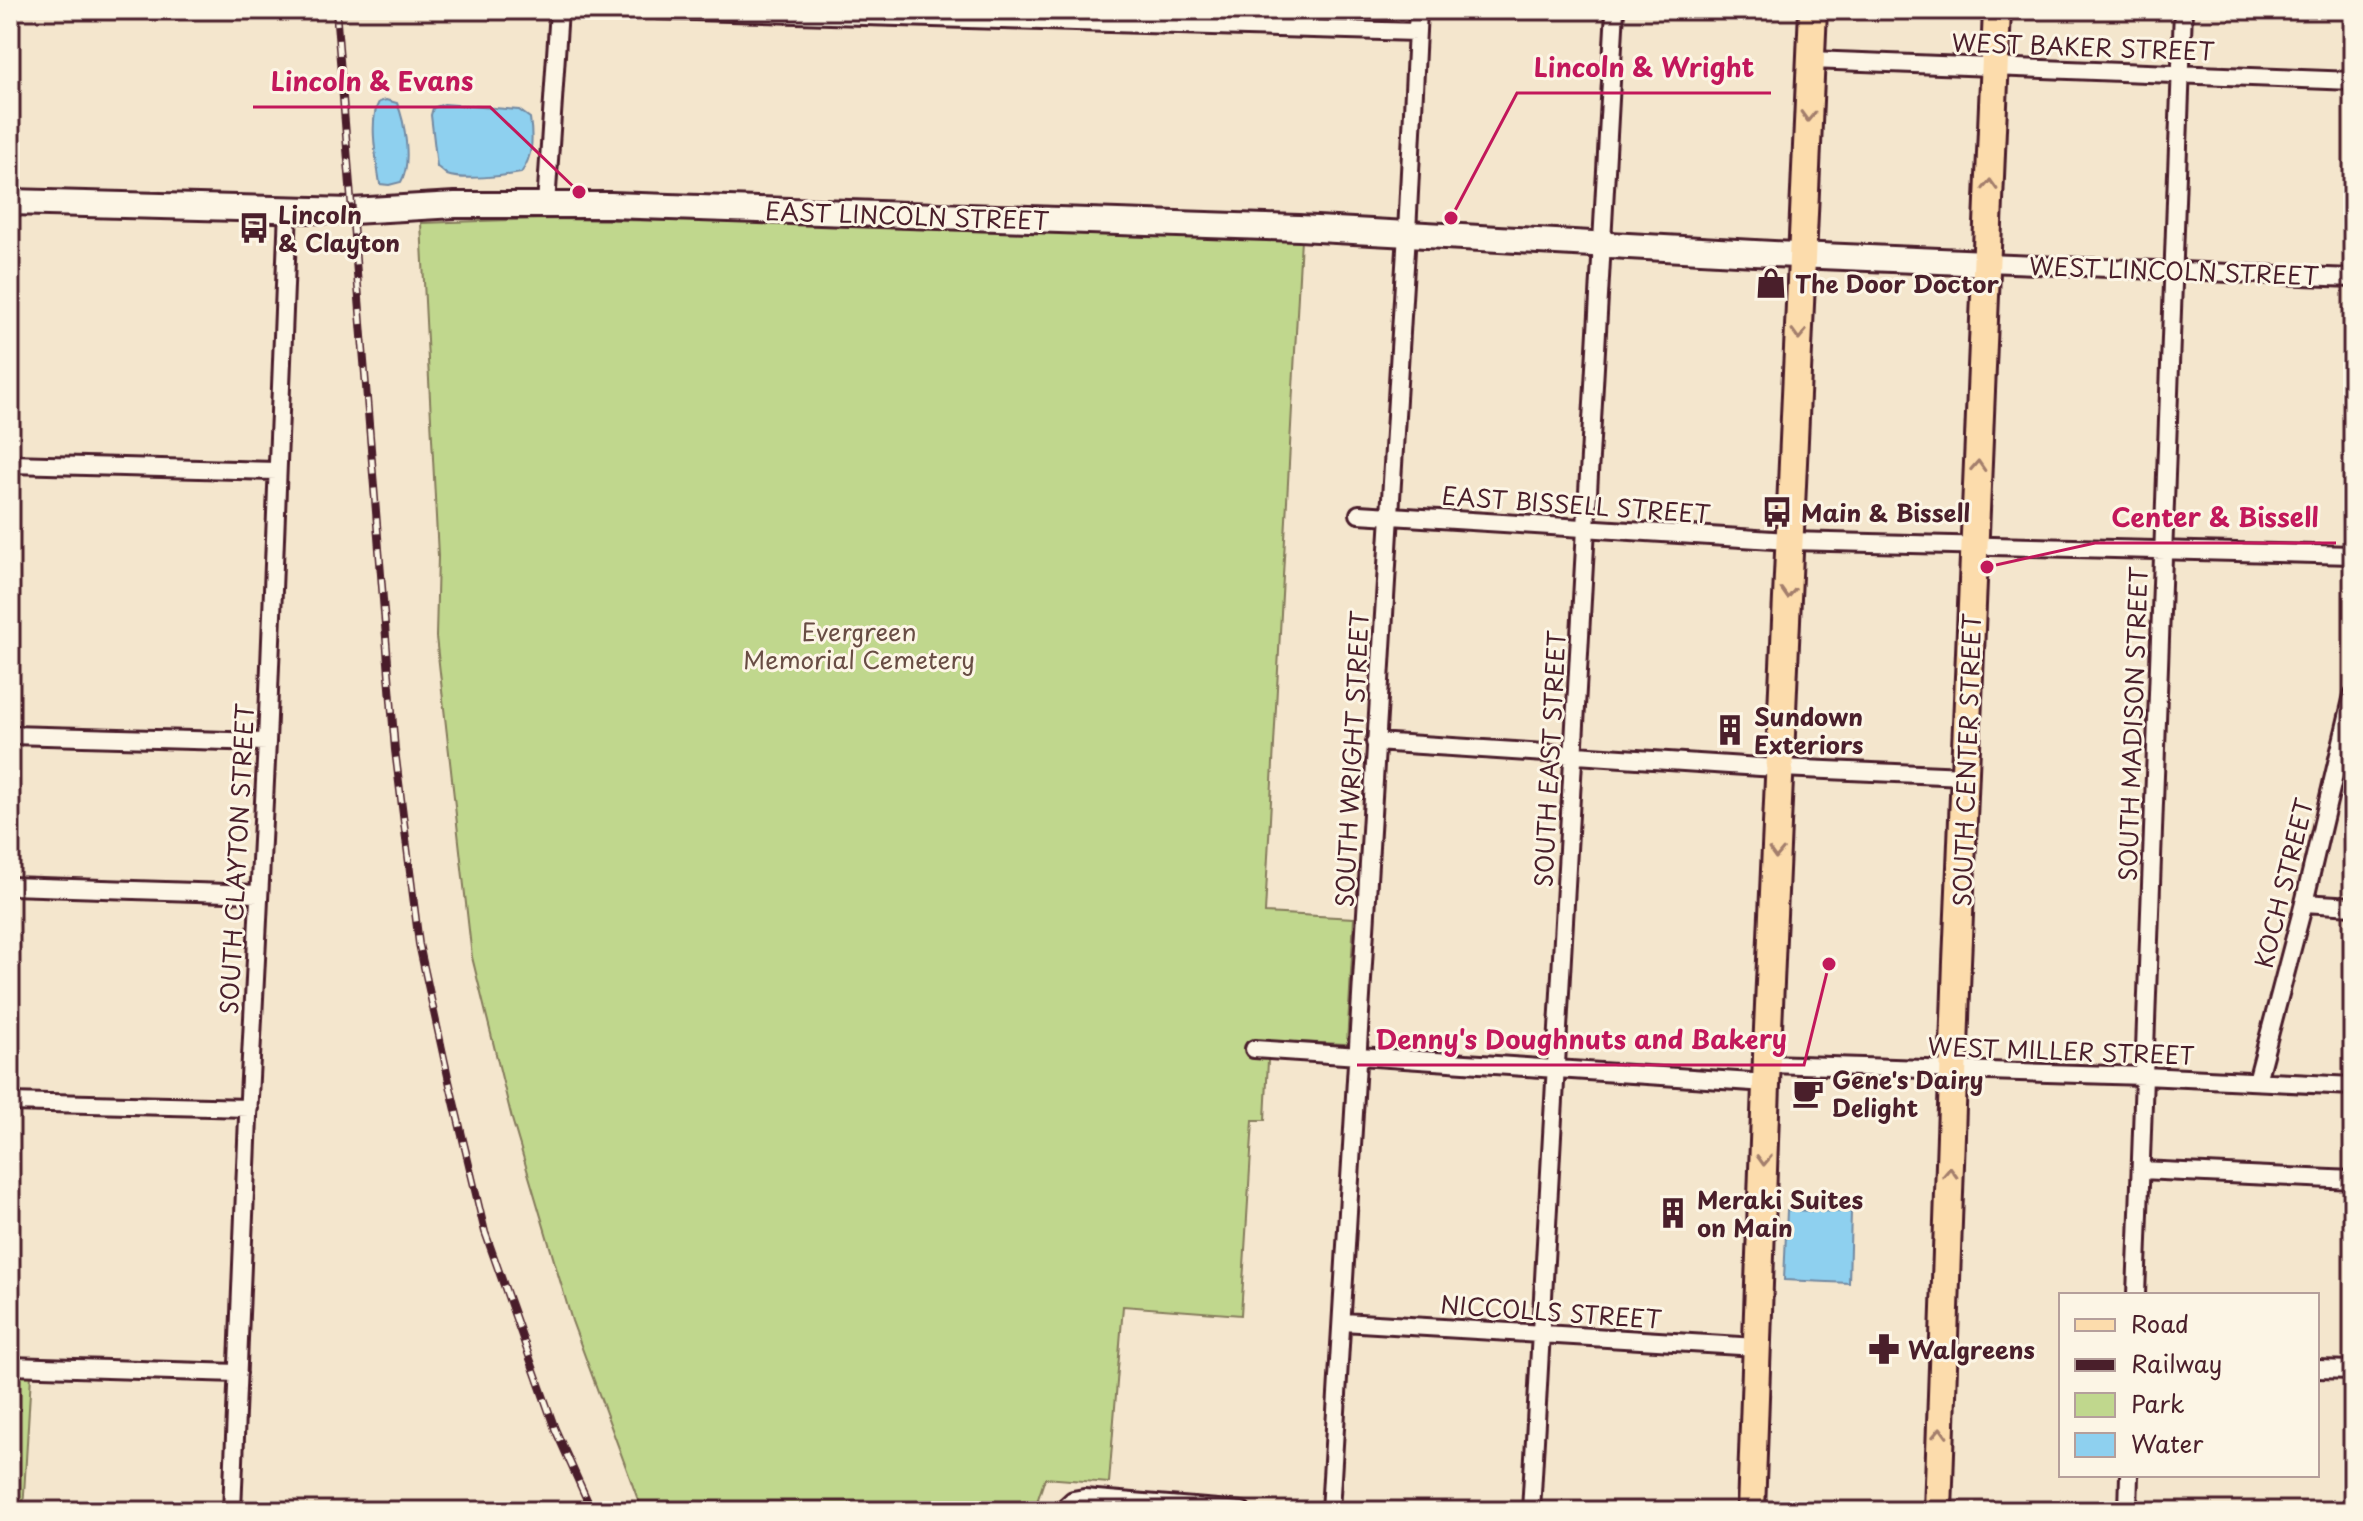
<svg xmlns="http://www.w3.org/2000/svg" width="2363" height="1521" font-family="'Playpen Sans',sans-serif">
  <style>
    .green { fill: #c0d78d; stroke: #857b5c; stroke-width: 2 }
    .water { fill: #8ed0ef; stroke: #7389a1; stroke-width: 2 }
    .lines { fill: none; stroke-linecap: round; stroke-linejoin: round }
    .minor-casing { stroke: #4a1f2b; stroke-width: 22 }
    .secondary-casing { stroke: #4a1f2b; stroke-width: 30 }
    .primary-casing { stroke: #4a1f2b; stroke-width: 32 }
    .minor { stroke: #fcf5e5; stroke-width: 16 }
    .secondary { stroke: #fcf5e5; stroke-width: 24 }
    .primary { stroke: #fcdcac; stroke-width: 26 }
    .rail-casing { stroke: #4a1f2b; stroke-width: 8 }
    .rail { stroke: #fcf5e5; stroke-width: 5; stroke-dasharray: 15; stroke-linecap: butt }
    .oneway { stroke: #a37e6c }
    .labels { text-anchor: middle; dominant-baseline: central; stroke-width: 6; stroke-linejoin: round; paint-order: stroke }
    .street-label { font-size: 24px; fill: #4a1f2b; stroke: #fcf5e5 }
    .poi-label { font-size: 24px; font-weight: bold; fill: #4a1f2b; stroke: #fcf5e5; text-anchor: start }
    .park-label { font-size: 24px; fill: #684d44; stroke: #fcf5e5 }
    .leader { fill: none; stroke: #c2185b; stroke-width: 3 }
    .callout-dot { fill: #c2185b; stroke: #fcf5e5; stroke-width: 3 }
    .callout-label { font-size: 26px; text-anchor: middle; font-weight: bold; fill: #c2185b; stroke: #fcf5e5; stroke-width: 6; stroke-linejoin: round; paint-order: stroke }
  </style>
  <rect width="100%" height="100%" fill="#f4e6cd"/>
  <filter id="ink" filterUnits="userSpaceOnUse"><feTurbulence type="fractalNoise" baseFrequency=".0125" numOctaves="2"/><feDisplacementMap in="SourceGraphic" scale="16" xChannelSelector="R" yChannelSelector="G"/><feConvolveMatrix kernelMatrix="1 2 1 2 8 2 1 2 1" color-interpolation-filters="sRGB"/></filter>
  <g filter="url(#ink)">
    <path class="green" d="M 544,219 L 759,222 L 1301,239 L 1265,913 L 1354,918 L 1347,1044 L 1269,1041 L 1265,1120 L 1253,1120 L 1241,1315 L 1123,1306 L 1109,1483 L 1045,1478 L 1037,1502 L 1037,1511 L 644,1511 L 637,1497 L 572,1321 L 512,1119 L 472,957 L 436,637 L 438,556 L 421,223 Z
      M 10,1374 L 31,1375 L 23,1511 L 10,1511 Z"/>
    <path class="water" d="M 386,100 L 397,103 C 405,122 412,164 401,182 L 389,185 L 380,184 C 377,163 368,120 379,102 Z
      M 444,104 L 519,110 L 530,118 C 533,139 533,156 521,173 C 504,176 463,181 447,175 C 446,174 438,167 437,167 L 431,115 L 433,108 Z
      M 1787,1210 L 1851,1212 L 1849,1283 L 1784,1280 Z"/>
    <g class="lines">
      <defs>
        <path id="minor" d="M 659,10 L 1417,32
          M 1811,60 L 2353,81
          M 546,205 L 559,10
          M 1987,263 L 2353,278
          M 10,464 L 277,471
          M 1359,514 L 1790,541 L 2353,555
          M 10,735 L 267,742
          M 1375,742 L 1760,767 L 1965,776
          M 10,886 L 258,894
          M 2304,903 L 2353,906
          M 1254,1049 L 1767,1083
          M 1767,1064 L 2144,1076 L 2353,1086
          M 2257,1081 L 2304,903 L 2353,695
          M 10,1102 L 249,1108
          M 2141,1170 L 2353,1180
          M 2136,1295 L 2183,10
          M 1343,1322 L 1757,1347
          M 10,1366 L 238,1373
          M 2317,1369 L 2353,1370
          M 232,1511 L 248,1117 L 267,742 L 288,209
          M 1061,1511 L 1073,1500 L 1084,1498 L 1242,1511
          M 1330,1511 L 1407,233 L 1418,10
          M 1531,1511 L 1615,10
          M 2128,1511 L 2129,1475"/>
        <path id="secondary" d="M 10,202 L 352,211 L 455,205 L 611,205 L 1299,228 L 1773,254 L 1987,263"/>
        <path id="primary" d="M 1751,1511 L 1768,1028 L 1813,10
          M 1938,1511 L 1957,962 L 1997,10"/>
      </defs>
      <use href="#minor" class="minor-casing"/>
      <use href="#secondary" class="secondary-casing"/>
      <use href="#primary" class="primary-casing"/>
      <use href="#minor" class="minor"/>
      <use href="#secondary" class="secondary"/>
      <use href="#primary" class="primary"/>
      <defs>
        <path id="rail" d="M 336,10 L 395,750 L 419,944 L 449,1081 L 485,1232 L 555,1429 L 592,1511"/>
      </defs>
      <use href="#rail" class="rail-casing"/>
      <use href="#rail" class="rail"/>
    </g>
    <defs><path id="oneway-chevron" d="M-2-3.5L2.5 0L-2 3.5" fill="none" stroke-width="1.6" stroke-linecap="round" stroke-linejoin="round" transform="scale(2)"/></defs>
    <g class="oneway">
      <use href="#oneway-chevron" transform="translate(1808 116) rotate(92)"/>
      <use href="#oneway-chevron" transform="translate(1990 185) rotate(-88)"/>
      <use href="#oneway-chevron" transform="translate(1799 334) rotate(92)"/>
      <use href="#oneway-chevron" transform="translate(1978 466) rotate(-87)"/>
      <use href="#oneway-chevron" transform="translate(1788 593) rotate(93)"/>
      <use href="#oneway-chevron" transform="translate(1776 853) rotate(92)"/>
      <use href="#oneway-chevron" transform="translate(1764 1160) rotate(92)"/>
      <use href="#oneway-chevron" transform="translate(1950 1173) rotate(-88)"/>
      <use href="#oneway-chevron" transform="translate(1940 1433) rotate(-88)"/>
    </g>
  </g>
  <defs>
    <symbol id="bus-bare" viewBox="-9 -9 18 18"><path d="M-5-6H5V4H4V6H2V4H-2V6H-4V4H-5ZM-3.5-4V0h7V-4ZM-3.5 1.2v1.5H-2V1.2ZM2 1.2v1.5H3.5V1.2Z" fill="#4a1f2b" stroke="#fcf5e5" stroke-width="2.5" paint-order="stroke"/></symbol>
    <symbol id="shop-bare" viewBox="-9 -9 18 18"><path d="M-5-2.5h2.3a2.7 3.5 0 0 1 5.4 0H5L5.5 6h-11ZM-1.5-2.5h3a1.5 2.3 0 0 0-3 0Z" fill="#4a1f2b" stroke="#fcf5e5" stroke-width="2.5" paint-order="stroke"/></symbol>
    <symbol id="building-bare" viewBox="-9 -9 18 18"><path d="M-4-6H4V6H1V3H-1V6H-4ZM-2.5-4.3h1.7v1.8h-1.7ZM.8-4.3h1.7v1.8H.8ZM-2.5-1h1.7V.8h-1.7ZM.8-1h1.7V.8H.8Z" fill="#4a1f2b" stroke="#fcf5e5" stroke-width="2.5" paint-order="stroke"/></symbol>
    <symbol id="cafe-bare" viewBox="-9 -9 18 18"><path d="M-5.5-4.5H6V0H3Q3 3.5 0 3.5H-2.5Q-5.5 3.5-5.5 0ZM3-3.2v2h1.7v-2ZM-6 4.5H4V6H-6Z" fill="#4a1f2b" stroke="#fcf5e5" stroke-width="2.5" paint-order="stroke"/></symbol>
    <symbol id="pharmacy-bare" viewBox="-9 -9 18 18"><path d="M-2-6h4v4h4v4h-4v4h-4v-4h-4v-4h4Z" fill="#4a1f2b" stroke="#fcf5e5" stroke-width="2.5" paint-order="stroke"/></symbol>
  </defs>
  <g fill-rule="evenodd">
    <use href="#bus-bare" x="232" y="206" width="44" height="44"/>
    <use href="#shop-bare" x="1749" y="261" width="44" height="44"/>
    <use href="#bus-bare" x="1755" y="490" width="44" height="44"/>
    <use href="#building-bare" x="1708" y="708" width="44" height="44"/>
    <use href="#cafe-bare" x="1786" y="1071" width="44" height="44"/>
    <use href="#building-bare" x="1651" y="1191" width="44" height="44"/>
    <use href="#pharmacy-bare" x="1862" y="1327" width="44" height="44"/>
  </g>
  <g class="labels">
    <g class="street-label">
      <text transform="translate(2083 46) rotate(2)">WEST BAKER STREET</text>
      <text transform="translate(907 215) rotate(2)">EAST LINCOLN STREET</text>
      <text transform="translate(2174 270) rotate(2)">WEST LINCOLN STREET</text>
      <text transform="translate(1576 504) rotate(4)">EAST BISSELL STREET</text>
      <text transform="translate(2132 724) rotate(-88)">SOUTH MADISON STREET</text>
      <text transform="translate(1351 759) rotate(-87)">SOUTH WRIGHT STREET</text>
      <text transform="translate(1549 759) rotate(-87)">SOUTH EAST STREET</text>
      <text transform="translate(1966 760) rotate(-88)">SOUTH CENTER STREET</text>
      <text transform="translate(236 859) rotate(-87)">SOUTH CLAYTON STREET</text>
      <text transform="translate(2283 883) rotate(-76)">KOCH STREET</text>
      <text transform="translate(2061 1050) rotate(2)">WEST MILLER STREET</text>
      <text transform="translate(1551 1311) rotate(4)">NICCOLLS STREET</text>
    </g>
    <g class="poi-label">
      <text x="278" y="214">Lincoln<tspan x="278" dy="28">&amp; Clayton</tspan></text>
      <text x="1795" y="283">The Door Doctor</text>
      <text x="1801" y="512">Main &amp; Bissell</text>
      <text x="1754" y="716">Sundown<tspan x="1754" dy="28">Exteriors</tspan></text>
      <text x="1832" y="1079">Gene's Dairy<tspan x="1832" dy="28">Delight</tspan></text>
      <text x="1697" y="1199">Meraki Suites<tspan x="1697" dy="28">on Main</tspan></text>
      <text x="1908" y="1349">Walgreens</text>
    </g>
    <g class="park-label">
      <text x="859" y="631">Evergreen<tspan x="859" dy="28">Memorial Cemetery</tspan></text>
    </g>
  </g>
  <path class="leader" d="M1451 218L1517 93H1771M579 192L490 107H253M1987 567L2095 543H2336M1829 964L1804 1065H1357"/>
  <g class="callout-dot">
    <circle cx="1451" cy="218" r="8"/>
    <circle cx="579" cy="192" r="8"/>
    <circle cx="1987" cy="567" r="8"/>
    <circle cx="1829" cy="964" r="8"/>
  </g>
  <g class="callout-label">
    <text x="1644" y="77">Lincoln &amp; Wright</text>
    <text x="372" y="91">Lincoln &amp; Evans</text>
    <text x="2215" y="527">Center &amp; Bissell</text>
    <text x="1581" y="1049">Denny's Doughnuts and Bakery</text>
  </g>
  <rect width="2363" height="1521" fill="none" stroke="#fcf5e5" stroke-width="40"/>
  <rect x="20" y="20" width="2323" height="1481" fill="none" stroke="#4a1f2b" stroke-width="3" filter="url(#ink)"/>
  <rect x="2059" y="1293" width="260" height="184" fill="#fcf5e5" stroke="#b59f9b" stroke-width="2"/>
  <rect x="2075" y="1319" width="40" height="12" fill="#fcdcac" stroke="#b59f9b" stroke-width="2"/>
  <text x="2131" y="1333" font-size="24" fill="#4a1f2b">Road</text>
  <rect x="2075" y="1359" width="40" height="12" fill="#4a1f2b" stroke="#b59f9b" stroke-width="2"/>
  <text x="2131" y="1373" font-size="24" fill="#4a1f2b">Railway</text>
  <rect x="2075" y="1393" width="40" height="24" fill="#c0d78d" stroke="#b59f9b" stroke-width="2"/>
  <text x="2131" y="1413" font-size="24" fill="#4a1f2b">Park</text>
  <rect x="2075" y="1433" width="40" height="24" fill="#8ed0ef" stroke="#b59f9b" stroke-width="2"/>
  <text x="2131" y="1453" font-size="24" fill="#4a1f2b">Water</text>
</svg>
